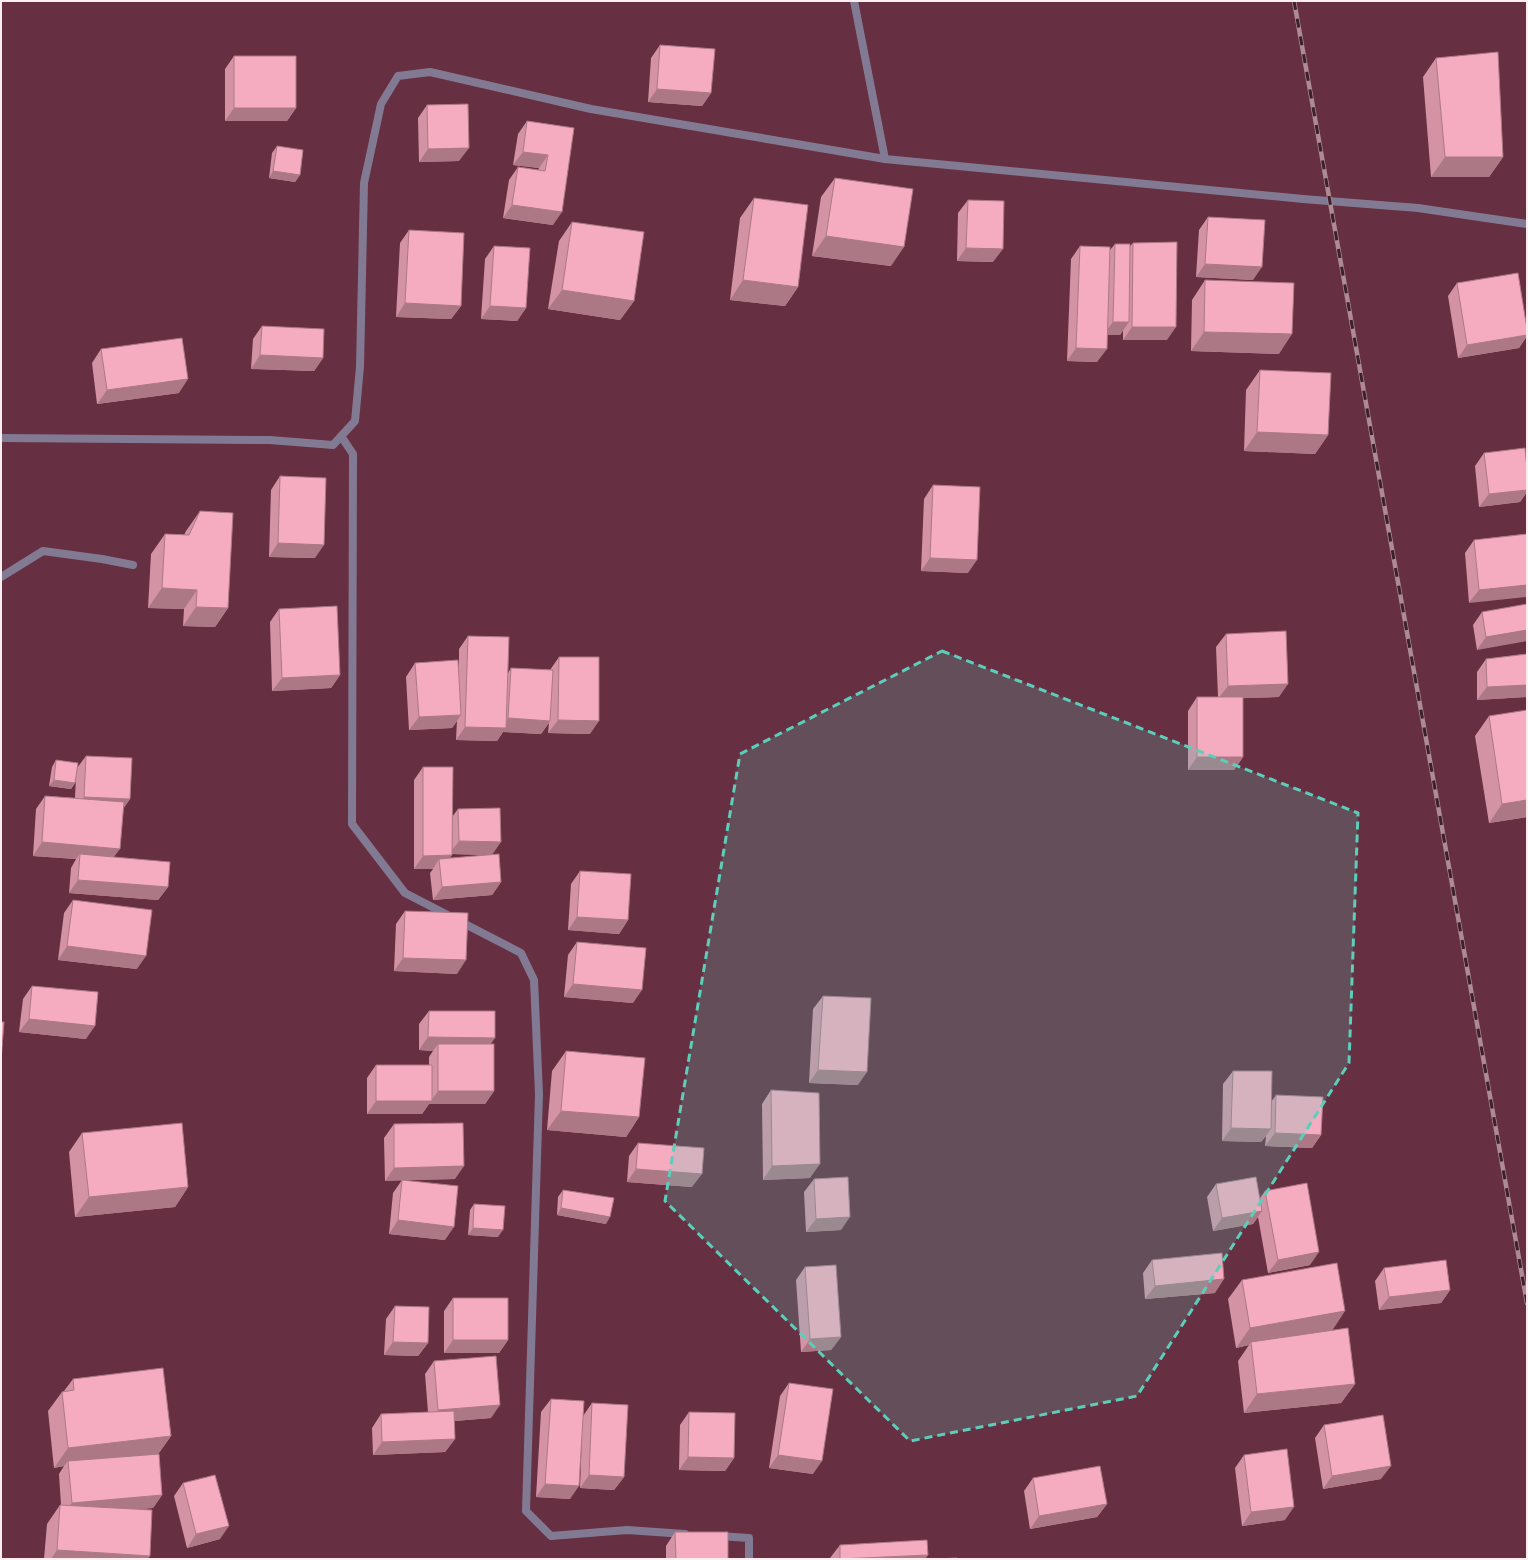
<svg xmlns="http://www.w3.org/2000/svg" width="1528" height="1560" font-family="Cabin,sans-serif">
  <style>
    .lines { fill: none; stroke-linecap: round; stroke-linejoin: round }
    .minor { stroke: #827a93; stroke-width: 8 }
    .rail-casing { stroke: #ae8a96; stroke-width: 4.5 }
    .rail { stroke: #3b2129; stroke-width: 3; stroke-dasharray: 9; stroke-linecap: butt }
    .wall { fill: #d393a5; fill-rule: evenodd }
    .shaded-wall { fill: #ac7886 }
    .building { fill: #f5abc0; stroke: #ac7886 }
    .marked { fill: #5cceba; fill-opacity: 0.2; stroke: #5cceba; stroke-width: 3; stroke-dasharray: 8 5; stroke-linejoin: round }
  </style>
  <rect width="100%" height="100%" fill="#672f42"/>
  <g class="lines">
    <path class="minor" d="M 854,1 L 885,159
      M 341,436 L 353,454 L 352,824 L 405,893 L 521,953 L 534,980 L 539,1094 L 526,1511 L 551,1536 L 627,1530 L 685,1534
      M 1,438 L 270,440 L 333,445 L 355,421 L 360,367 L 364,183 L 381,104 L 398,76 L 430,72 L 591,109 L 885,159 L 1303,199 L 1418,208 L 1527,224
      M 1,577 L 43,551 L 102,559 L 133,565
      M 718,1536 L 749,1538 L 749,1559"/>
    <defs>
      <path id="rail" d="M 1294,1 L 1527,1303"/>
    </defs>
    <use href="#rail" class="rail-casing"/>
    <use href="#rail" class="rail"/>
  </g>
  <path class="wall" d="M 660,45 L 711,93 L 702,106 L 648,102 L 651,58 Z
    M 234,56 L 296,108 L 287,121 L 225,121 L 225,69 Z
    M 1436,58 L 1503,157 L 1489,177 L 1431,177 L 1423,77 Z
    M 427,105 L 459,161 L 419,162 L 418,118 Z
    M 527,121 L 574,128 L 553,225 L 503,218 L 509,180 L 518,167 L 538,170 L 539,168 L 513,165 L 518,134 Z
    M 277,146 L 300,175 L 295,182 L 269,178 L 272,153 Z
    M 835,178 L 891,266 L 812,256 L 821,197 Z
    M 754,198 L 798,287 L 785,306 L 730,300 L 740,218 Z
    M 968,200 L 993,262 L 957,261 L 958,213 Z
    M 1208,217 L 1253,280 L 1196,277 L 1199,230 Z
    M 572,222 L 634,301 L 620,320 L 548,309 L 559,241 Z
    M 409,230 L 461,306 L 451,319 L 396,317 L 400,243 Z
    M 1133,243 L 1167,340 L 1123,340 L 1123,330 L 1120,335 L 1107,335 L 1097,362 L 1067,361 L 1071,259 L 1080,246 L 1110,250 L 1115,244 L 1130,246 Z
    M 494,246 L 526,308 L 517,321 L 481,319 L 485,259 Z
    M 1205,280 L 1279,354 L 1191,351 L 1192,300 Z
    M 1457,283 L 1527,329 L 1527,336 L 1519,348 L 1458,358 L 1448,296 Z
    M 262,326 L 323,358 L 314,371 L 251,369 L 253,339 Z
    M 101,349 L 179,393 L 97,404 L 92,363 Z
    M 1260,370 L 1328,435 L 1315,454 L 1244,451 L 1246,390 Z
    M 1484,453 L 1527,469 L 1527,492 L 1520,502 L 1479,507 L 1475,466 Z
    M 280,476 L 315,558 L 269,557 L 271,490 Z
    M 933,485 L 968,573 L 921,571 L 924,499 Z
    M 200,511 L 228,608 L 215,627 L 183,626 L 184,609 L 148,608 L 151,554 L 165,534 L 184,535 L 186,531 Z
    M 1527,534 L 1469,603 L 1465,553 L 1474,540 Z
    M 1527,604 L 1477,650 L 1473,625 L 1482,612 Z
    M 279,609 L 340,675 L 331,688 L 272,691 L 270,622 Z
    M 1226,634 L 1279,697 L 1243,698 L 1243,757 L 1234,770 L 1188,770 L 1188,711 L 1197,697 L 1218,697 L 1216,647 Z
    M 468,636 L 508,673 L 511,668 L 550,670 L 559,657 L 590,734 L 548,733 L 549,723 L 541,734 L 503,732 L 497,741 L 456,740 L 457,721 L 452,728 L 409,730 L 406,677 L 415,663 L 459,667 L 459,649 Z
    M 1527,654 L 1527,697 L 1477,700 L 1477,672 L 1486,659 Z
    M 1489,716 L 1527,817 L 1489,823 L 1475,736 Z
    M 86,756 L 130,799 L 123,809 L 114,857 L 168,887 L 158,900 L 69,893 L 71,868 L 76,859 L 33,856 L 36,809 L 45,796 L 75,798 L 76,776 L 75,783 L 71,789 L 49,786 L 52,767 L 56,760 L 77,768 Z
    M 423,767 L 452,817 L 458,809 L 492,855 L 501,882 L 492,895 L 433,900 L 430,873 L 433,869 L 414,869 L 414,780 ZM 452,854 L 488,855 L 450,858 Z
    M 580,871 L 628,920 L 619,934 L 568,930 L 571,884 Z
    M 73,900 L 137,969 L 58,960 L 64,913 Z
    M 405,911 L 457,974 L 394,971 L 396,924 Z
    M 577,942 L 633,1003 L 564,997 L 568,955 Z
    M 32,986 L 86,1039 L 19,1032 L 23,999 Z
    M 823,996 L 858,1085 L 809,1083 L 813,1009 Z
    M 429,1011 L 491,1044 L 494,1091 L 485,1104 L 429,1104 L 422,1114 L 367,1114 L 367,1078 L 376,1065 L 429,1065 L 429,1057 L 433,1051 L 419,1050 L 419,1024 Z
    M 566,1051 L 639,1117 L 626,1137 L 547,1130 L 552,1071 Z
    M 1233,1071 L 1271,1102 L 1276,1095 L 1321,1135 L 1312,1148 L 1265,1146 L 1266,1136 L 1261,1142 L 1222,1141 L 1223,1084 Z
    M 771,1090 L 810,1178 L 763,1180 L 762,1104 Z
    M 394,1124 L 455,1179 L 406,1180 L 445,1240 L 389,1234 L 393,1193 L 402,1180 L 385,1181 L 384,1138 Z
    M 82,1133 L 188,1187 L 175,1207 L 75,1217 L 69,1152 Z
    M 638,1143 L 692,1187 L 627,1182 L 629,1156 Z
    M 814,1179 L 841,1230 L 806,1232 L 804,1192 Z
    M 1216,1184 L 1260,1198 L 1265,1191 L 1310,1265 L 1268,1273 L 1258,1217 L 1253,1224 L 1213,1231 L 1207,1197 Z
    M 563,1190 L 606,1224 L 557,1215 L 558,1197 Z
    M 474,1204 L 498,1237 L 468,1235 L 470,1210 Z
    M 1152,1260 L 1215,1293 L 1145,1299 L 1143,1273 Z
    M 805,1267 L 841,1337 L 831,1350 L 801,1352 L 796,1280 Z
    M 1384,1268 L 1450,1290 L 1441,1303 L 1379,1310 L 1375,1281 Z
    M 1242,1280 L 1332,1330 L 1355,1384 L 1341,1403 L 1244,1413 L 1238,1361 L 1249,1345 L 1236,1348 L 1228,1299 Z
    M 453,1298 L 508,1340 L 499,1353 L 444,1353 L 444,1311 Z
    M 395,1306 L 428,1343 L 418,1356 L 384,1355 L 386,1319 Z
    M 434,1361 L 491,1418 L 454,1421 L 455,1439 L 445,1452 L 373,1455 L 372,1428 L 381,1414 L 428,1412 L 425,1374 Z
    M 73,1379 L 171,1436 L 158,1454 L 162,1495 L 153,1508 L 138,1509 L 150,1556 L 147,1559 L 44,1559 L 47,1524 L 60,1505 L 61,1505 L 59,1474 L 64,1466 L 54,1468 L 48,1411 L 62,1392 L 64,1391 Z
    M 789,1383 L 813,1474 L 769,1468 L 780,1396 Z
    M 551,1399 L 583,1416 L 592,1403 L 624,1477 L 614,1490 L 580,1488 L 582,1433 L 570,1499 L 536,1497 L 541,1412 Z
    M 689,1412 L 734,1458 L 725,1471 L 679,1470 L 680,1425 Z
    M 1324,1425 L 1381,1479 L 1323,1489 L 1315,1438 Z
    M 1244,1455 L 1285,1520 L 1242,1526 L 1235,1468 Z
    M 1033,1478 L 1107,1504 L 1097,1517 L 1030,1529 L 1024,1491 Z
    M 183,1483 L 220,1539 L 187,1548 L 174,1496 Z
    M 675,1532 L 728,1559 L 666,1559 L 666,1546 Z
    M 840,1545 L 928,1555 L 925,1559 L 831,1559 L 830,1558 Z"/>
  <path class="shaded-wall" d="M 657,89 L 711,93 L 702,106 L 648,102 Z
    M 234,108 L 296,108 L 287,121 L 225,121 Z
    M 469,148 L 459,161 L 419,162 L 428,149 Z
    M 523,152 L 548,155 L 539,168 L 513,165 Z
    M 1445,157 L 1503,157 L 1489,177 L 1431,177 Z
    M 273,171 L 300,175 L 295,182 L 269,178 Z
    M 512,205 L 562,212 L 553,225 L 503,218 Z
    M 826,236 L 904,247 L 891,266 L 812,256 Z
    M 966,248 L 1003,249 L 993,262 L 957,261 Z
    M 1205,264 L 1262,267 L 1253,280 L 1196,277 Z
    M 743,280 L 798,287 L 785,306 L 730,300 Z
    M 562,290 L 634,301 L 620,320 L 548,309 Z
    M 405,303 L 461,306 L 451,319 L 396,317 Z
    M 490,306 L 526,308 L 517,321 L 481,319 Z
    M 1113,322 L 1129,322 L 1120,335 L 1103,335 Z
    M 1132,327 L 1176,327 L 1167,340 L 1123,340 Z
    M 1204,332 L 1292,334 L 1279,354 L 1191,351 Z
    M 1527,335 L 1527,336 L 1519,348 L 1458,358 L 1467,345 Z
    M 1076,348 L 1107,349 L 1097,362 L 1067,361 Z
    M 260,355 L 323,358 L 314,371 L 251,369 Z
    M 188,379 L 179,393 L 97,404 L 107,390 Z
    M 1257,432 L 1328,435 L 1315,454 L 1244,451 Z
    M 1527,490 L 1527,492 L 1520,502 L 1479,507 L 1489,494 Z
    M 278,543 L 324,545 L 315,558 L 269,557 Z
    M 930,558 L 977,560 L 968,573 L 921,571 Z
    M 1527,585 L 1527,597 L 1469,603 L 1479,590 Z
    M 162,588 L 197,590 L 184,609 L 148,608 Z
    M 196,607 L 228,608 L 215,627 L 183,626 Z
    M 1527,630 L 1527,641 L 1477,650 L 1486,637 Z
    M 340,675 L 331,688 L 272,691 L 282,678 Z
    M 1288,684 L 1279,697 L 1218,699 L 1228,686 Z
    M 1527,685 L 1527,697 L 1477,700 L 1487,687 Z
    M 461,715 L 452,728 L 409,730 L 419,717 Z
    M 508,718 L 550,721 L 541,734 L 503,732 L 497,741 L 456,740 L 465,727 L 502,728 Z
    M 558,720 L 599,721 L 590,734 L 548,733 Z
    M 1197,757 L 1243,757 L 1234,770 L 1188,770 Z
    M 54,780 L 75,783 L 71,789 L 49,786 Z
    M 84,797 L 130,799 L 121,812 L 75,810 Z
    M 1527,800 L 1527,817 L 1489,823 L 1502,804 Z
    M 459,841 L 501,842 L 492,855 L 449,854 Z
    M 42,842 L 120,849 L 110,862 L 80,854 L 76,859 L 33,856 Z
    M 452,855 L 443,868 L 439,859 L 433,869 L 414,869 L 423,856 Z
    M 78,880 L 168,887 L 158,900 L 69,893 Z
    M 501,882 L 492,895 L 433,900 L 442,887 Z
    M 577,917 L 628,920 L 619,934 L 568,930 Z
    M 67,946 L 146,956 L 137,969 L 58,960 Z
    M 403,958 L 466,960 L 457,974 L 394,971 Z
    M 573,984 L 642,990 L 633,1003 L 564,997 Z
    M 29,1019 L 95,1026 L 86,1039 L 19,1032 Z
    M 428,1037 L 495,1038 L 486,1051 L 438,1044 L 433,1051 L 419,1050 Z
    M 818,1070 L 867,1072 L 858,1085 L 809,1083 Z
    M 438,1091 L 494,1091 L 485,1104 L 429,1104 L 422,1114 L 367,1114 L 376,1101 L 431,1101 Z
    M 561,1111 L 639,1117 L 626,1137 L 547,1130 Z
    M 1231,1128 L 1271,1129 L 1261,1142 L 1222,1141 Z
    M 1275,1133 L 1321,1135 L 1312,1148 L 1265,1146 Z
    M 820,1164 L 810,1178 L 763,1180 L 772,1166 Z
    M 464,1166 L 455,1179 L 385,1181 L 394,1168 Z
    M 636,1169 L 702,1174 L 692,1187 L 627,1182 Z
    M 188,1187 L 175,1207 L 75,1217 L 89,1197 Z
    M 561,1208 L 610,1217 L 606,1224 L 557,1215 Z
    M 1262,1211 L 1253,1224 L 1213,1231 L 1222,1218 Z
    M 850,1217 L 841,1230 L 806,1232 L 816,1219 Z
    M 398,1220 L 454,1227 L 445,1240 L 389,1234 Z
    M 473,1228 L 503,1230 L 498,1237 L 468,1235 Z
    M 1319,1252 L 1310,1265 L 1268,1273 L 1278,1260 Z
    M 1224,1279 L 1215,1293 L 1145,1299 L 1155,1286 Z
    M 1450,1290 L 1441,1303 L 1379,1310 L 1389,1297 Z
    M 1345,1311 L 1332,1331 L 1251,1342 L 1249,1345 L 1236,1348 L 1250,1328 Z
    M 841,1337 L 831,1350 L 801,1352 L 810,1339 Z
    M 453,1340 L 508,1340 L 499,1353 L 444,1353 Z
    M 393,1342 L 428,1343 L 418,1356 L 384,1355 Z
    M 1355,1384 L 1341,1403 L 1244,1413 L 1257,1394 Z
    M 500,1405 L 491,1418 L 429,1423 L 438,1410 Z
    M 171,1436 L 157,1456 L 68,1461 L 64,1466 L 54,1468 L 68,1448 Z
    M 455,1439 L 445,1452 L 373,1455 L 382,1442 Z
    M 778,1455 L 822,1461 L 813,1474 L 769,1468 Z
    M 688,1457 L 734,1458 L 725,1471 L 679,1470 Z
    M 1391,1466 L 1381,1479 L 1323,1489 L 1332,1476 Z
    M 589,1475 L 624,1477 L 614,1490 L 580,1488 Z
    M 545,1484 L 579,1486 L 570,1499 L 536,1497 Z
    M 162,1495 L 153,1508 L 62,1516 L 72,1503 Z
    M 1107,1504 L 1097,1517 L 1030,1529 L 1039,1516 Z
    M 1294,1507 L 1285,1520 L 1242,1526 L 1251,1512 Z
    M 229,1526 L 220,1539 L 187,1548 L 196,1534 Z
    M 57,1550 L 150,1556 L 147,1559 L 51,1559 Z
    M 928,1555 L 925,1559 L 846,1559 Z"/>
  <path class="building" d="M 660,45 L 715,49 L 711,93 L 657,89 Z
    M 1498,52 L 1503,157 L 1445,157 L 1436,58 Z
    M 234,56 L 296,56 L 296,108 L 234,108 Z
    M 468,104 L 469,148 L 428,149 L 427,105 Z
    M 527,121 L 574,128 L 562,212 L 512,205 L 518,167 L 545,171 L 548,155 L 523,152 Z
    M 277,146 L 303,150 L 300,175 L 273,171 Z
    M 835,178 L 913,189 L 904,247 L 826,236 Z
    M 754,198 L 808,205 L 798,287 L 743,280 Z
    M 968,200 L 1004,201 L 1003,249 L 966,248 Z
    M 1208,217 L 1265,220 L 1262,267 L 1205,264 Z
    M 572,222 L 644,232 L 634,301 L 562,290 Z
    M 409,230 L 464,233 L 461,306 L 405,303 Z
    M 1177,242 L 1176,327 L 1132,327 L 1133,243 Z
    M 1115,244 L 1130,244 L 1129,322 L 1113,322 Z
    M 494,246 L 530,248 L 526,308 L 490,306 Z
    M 1080,246 L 1110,247 L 1107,349 L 1076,348 Z
    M 1518,273 L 1527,329 L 1527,335 L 1467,345 L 1457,283 Z
    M 1205,280 L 1294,283 L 1292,334 L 1204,332 Z
    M 262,326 L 324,329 L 323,358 L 260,355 Z
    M 182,338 L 188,379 L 107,390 L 101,349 Z
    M 1260,370 L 1331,373 L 1328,435 L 1257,432 Z
    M 1525,448 L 1527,469 L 1527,490 L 1489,494 L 1484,453 Z
    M 280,476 L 326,478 L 324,545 L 278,543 Z
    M 933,485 L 980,487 L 977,560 L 930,558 Z
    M 200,511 L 233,513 L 228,608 L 196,607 L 197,590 L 162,588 L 165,534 L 189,535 Z
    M 1527,534 L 1527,585 L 1479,590 L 1474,540 Z
    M 1527,604 L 1527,630 L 1486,637 L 1482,612 Z
    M 337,606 L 340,675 L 282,678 L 279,609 Z
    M 1286,631 L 1288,684 L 1228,686 L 1226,634 Z
    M 468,636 L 509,637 L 506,728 L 465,727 Z
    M 1527,654 L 1527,685 L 1487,687 L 1486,659 Z
    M 559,657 L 599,657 L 599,721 L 558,720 Z
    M 458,660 L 461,715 L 419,717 L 415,663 Z
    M 511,668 L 553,670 L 550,721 L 508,718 Z
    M 1197,697 L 1243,697 L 1243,757 L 1197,757 Z
    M 1527,710 L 1527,800 L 1502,804 L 1489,716 Z
    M 86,756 L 132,758 L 130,799 L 84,797 Z
    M 56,760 L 78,763 L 75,783 L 54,780 Z
    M 423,767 L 453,767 L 452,855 L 423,856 Z
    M 45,796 L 124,802 L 120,849 L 42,842 Z
    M 500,808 L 501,842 L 459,841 L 458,809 Z
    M 80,854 L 170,862 L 168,887 L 78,880 Z
    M 499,854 L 501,882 L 442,887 L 439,859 Z
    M 580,871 L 631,874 L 628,920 L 577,917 Z
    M 73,900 L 152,910 L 146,956 L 67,946 Z
    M 405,911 L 468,913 L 466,960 L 403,958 Z
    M 577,942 L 646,948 L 642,990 L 573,984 Z
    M 32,986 L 98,992 L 95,1026 L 29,1019 Z
    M 823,996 L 871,998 L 867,1072 L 818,1070 Z
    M 429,1011 L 495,1011 L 495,1038 L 428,1037 Z
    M 1,1022 L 4,1022 L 1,1061 Z
    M 438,1044 L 494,1044 L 494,1091 L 438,1091 Z
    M 566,1051 L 645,1058 L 639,1117 L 561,1111 Z
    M 376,1065 L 432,1065 L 432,1101 L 376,1101 Z
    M 1233,1071 L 1272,1071 L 1271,1129 L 1231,1128 Z
    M 771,1090 L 819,1093 L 820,1164 L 772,1166 Z
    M 1276,1095 L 1323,1097 L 1321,1135 L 1275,1133 Z
    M 182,1123 L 188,1187 L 89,1197 L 82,1133 Z
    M 463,1123 L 464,1166 L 394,1168 L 394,1124 Z
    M 638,1143 L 704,1148 L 702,1174 L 636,1169 Z
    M 848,1177 L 850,1217 L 816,1219 L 814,1179 Z
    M 1256,1177 L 1262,1211 L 1222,1218 L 1216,1184 Z
    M 402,1180 L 458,1186 L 454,1227 L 398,1220 Z
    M 1307,1183 L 1319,1252 L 1278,1260 L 1265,1191 Z
    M 563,1190 L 614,1198 L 610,1217 L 561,1208 Z
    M 474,1204 L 505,1206 L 503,1230 L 473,1228 Z
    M 1222,1253 L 1224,1279 L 1155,1286 L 1152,1260 Z
    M 1446,1260 L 1450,1290 L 1389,1297 L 1384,1268 Z
    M 1337,1263 L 1345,1311 L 1250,1328 L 1242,1280 Z
    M 836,1265 L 841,1337 L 810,1339 L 805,1267 Z
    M 453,1298 L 508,1298 L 508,1340 L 453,1340 Z
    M 395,1306 L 429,1307 L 428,1343 L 393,1342 Z
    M 1348,1328 L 1355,1384 L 1257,1394 L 1251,1342 Z
    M 496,1356 L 500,1405 L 438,1410 L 434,1361 Z
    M 163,1368 L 171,1436 L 68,1448 L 62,1392 L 74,1390 L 73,1379 Z
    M 789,1383 L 833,1389 L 822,1461 L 778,1455 Z
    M 551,1399 L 584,1401 L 579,1486 L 545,1484 Z
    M 592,1403 L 628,1405 L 624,1477 L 589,1475 Z
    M 454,1411 L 455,1439 L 382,1442 L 381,1414 Z
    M 689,1412 L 735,1413 L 734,1458 L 688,1457 Z
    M 1383,1415 L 1391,1466 L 1332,1476 L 1324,1425 Z
    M 1287,1449 L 1294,1507 L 1251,1512 L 1244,1455 Z
    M 159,1454 L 162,1495 L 72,1503 L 68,1461 Z
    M 1100,1466 L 1107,1504 L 1039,1516 L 1033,1478 Z
    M 215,1475 L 229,1526 L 196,1534 L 183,1483 Z
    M 60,1505 L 152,1510 L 150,1556 L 57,1550 Z
    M 675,1532 L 728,1532 L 728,1559 L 676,1559 Z
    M 927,1540 L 928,1555 L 840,1559 L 840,1545 Z
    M 957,1558 L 957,1559 L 936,1559 Z"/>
  <path class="marked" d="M 942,651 L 1358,813 L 1349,1063 L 1137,1396 L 910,1441 L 665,1201 L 740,754 Z"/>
  <rect width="1528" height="1560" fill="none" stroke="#fdeef2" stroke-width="4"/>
</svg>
